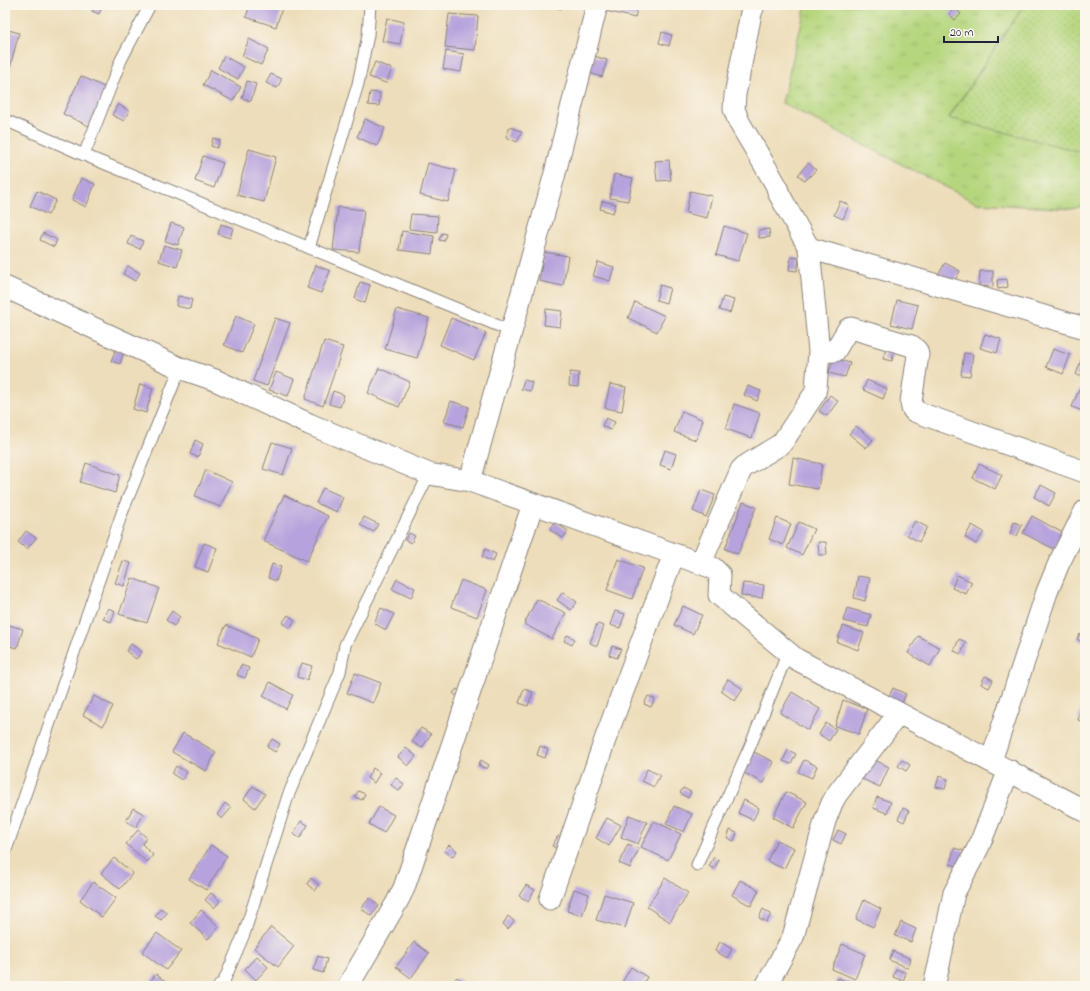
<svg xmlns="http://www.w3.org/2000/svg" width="1090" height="991" font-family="'Indie Flower',sans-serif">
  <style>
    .grass { fill: url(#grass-tufts); stroke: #6c7c5c }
    .garden { fill: url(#garden-dots); stroke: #6c7c5c }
    .building { fill: #b6a3dd }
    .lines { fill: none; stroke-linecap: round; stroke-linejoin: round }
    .service-casing { stroke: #88807a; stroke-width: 13 }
    .minor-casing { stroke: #88807a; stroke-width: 23 }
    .service { stroke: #fff; stroke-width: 11 }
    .minor { stroke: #fff; stroke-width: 21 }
  </style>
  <defs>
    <pattern id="grass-tufts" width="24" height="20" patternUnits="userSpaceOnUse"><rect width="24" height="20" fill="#b6d67e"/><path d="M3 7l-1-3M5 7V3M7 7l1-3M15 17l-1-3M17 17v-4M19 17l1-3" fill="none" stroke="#9cb76e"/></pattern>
    <pattern id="garden-dots" width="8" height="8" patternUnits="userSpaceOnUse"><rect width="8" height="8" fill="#b6d67e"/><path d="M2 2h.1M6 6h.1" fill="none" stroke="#9cb76e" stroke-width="1.8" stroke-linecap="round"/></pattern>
  </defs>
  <rect width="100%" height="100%" fill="#fbf7ec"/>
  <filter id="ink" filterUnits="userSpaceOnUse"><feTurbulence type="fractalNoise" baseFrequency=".025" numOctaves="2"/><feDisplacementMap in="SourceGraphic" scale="8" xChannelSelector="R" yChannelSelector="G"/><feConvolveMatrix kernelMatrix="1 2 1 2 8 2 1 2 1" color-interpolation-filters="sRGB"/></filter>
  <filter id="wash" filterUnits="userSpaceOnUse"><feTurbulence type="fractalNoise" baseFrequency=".012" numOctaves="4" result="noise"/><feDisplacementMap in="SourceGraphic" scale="16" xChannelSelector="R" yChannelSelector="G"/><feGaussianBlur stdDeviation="0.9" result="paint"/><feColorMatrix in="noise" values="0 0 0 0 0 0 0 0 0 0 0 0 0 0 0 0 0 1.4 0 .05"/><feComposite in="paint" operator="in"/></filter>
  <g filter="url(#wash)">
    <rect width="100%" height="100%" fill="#edddba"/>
    <path class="grass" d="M 806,5 L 1024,5 L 949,117 L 1085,153 L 1085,205 L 1072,209 L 977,203 L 782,103 Z"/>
    <path class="garden" d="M 1024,5 L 1085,5 L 1085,153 L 949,118 Z"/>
    <g id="blocks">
      <path class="building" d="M 95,5 L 99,5 L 102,7 L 99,14 L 92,11 Z
        M 250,5 L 283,5 L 276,27 L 246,17 Z
        M 547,5 L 562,5 L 561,9 Z
        M 607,5 L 638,5 L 635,18 L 606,11 Z
        M 955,8 L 961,14 L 955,20 L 949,14 Z
        M 449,14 L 478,16 L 475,50 L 445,47 Z
        M 387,18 L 404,22 L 400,44 L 382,41 Z
        M 5,29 L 19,33 L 5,86 Z
        M 662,32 L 672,35 L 669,46 L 659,43 Z
        M 249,39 L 269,49 L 261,65 L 242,56 Z
        M 446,51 L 464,54 L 461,72 L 443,69 Z
        M 224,56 L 244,67 L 238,79 L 218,68 Z
        M 594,56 L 607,60 L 602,77 L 589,73 Z
        M 375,62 L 392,69 L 386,83 L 369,77 Z
        M 211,70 L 241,87 L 233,101 L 203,85 Z
        M 271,74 L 282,79 L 277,88 L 266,83 Z
        M 81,76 L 106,88 L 89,126 L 63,114 Z
        M 247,81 L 256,84 L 251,101 L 242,98 Z
        M 370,92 L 380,93 L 379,106 L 368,105 Z
        M 118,104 L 129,111 L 124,121 L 112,115 Z
        M 365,119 L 385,128 L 377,146 L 357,137 Z
        M 510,127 L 522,132 L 517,142 L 506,137 Z
        M 213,138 L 220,140 L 217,148 L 211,146 Z
        M 249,149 L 276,157 L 264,202 L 237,195 Z
        M 203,156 L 223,163 L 214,188 L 195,181 Z
        M 669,160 L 671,180 L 657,181 L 655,161 Z
        M 428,163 L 456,170 L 448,202 L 420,195 Z
        M 808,163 L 816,170 L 805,181 L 798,175 Z
        M 614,174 L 633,178 L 628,201 L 610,198 Z
        M 81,178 L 95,184 L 86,207 L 72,200 Z
        M 37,191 L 56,200 L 48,215 L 30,206 Z
        M 690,191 L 712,196 L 707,218 L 686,213 Z
        M 602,201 L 616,204 L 613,213 L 600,209 Z
        M 840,201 L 849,205 L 843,219 L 834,215 Z
        M 338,207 L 364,210 L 359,252 L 333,250 Z
        M 411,214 L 438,216 L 437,232 L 409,229 Z
        M 171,223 L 184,227 L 178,245 L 165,241 Z
        M 221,224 L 233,228 L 230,238 L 218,234 Z
        M 724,226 L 747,233 L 738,261 L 716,255 Z
        M 769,229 L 770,237 L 759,238 L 759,230 Z
        M 402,231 L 434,236 L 432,254 L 399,250 Z
        M 43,233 L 57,240 L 54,247 L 40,240 Z
        M 442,233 L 446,234 L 444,241 L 439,240 Z
        M 131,236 L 143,241 L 140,249 L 128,244 Z
        M 164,245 L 182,250 L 177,267 L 159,261 Z
        M 544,252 L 568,256 L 563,286 L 539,281 Z
        M 791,257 L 799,258 L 797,271 L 789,270 Z
        M 598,262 L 614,267 L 610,281 L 593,276 Z
        M 945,263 L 960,271 L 953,284 L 938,275 Z
        M 316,265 L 330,271 L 321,293 L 307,288 Z
        M 128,266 L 140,273 L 135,281 L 123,274 Z
        M 980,271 L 993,271 L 993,287 L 979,286 Z
        M 1007,279 L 1008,287 L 998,289 L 997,280 Z
        M 360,282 L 370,285 L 365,303 L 355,299 Z
        M 660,285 L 670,288 L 666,303 L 656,300 Z
        M 178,296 L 192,299 L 190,309 L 176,306 Z
        M 723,297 L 734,300 L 730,313 L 719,310 Z
        M 897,300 L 918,305 L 912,329 L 891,324 Z
        M 635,302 L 665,316 L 657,332 L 628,318 Z
        M 397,309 L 429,318 L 417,358 L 385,349 Z
        M 546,309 L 562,311 L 560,327 L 544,325 Z
        M 236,316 L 254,324 L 242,353 L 224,345 Z
        M 275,318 L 290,323 L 267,386 L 253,381 Z
        M 451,318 L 486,333 L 474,360 L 440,345 Z
        M 985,334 L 1001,339 L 997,353 L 980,348 Z
        M 324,341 L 343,347 L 323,406 L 305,399 Z
        M 116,349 L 124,351 L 120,364 L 111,361 Z
        M 886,349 L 894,351 L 892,361 L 883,359 Z
        M 1053,349 L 1070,355 L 1063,374 L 1046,367 Z
        M 964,353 L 973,354 L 970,376 L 961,375 Z
        M 1082,357 L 1085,358 L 1085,377 L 1076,375 Z
        M 833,358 L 850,363 L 845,377 L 829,373 Z
        M 379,368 L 410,382 L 399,407 L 368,393 Z
        M 276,372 L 294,379 L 288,396 L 269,390 Z
        M 570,372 L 579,373 L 578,387 L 569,386 Z
        M 524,380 L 532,382 L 530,391 L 521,389 Z
        M 867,380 L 887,389 L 883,399 L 863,390 Z
        M 140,384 L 153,388 L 146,413 L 133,409 Z
        M 610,384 L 626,387 L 622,411 L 605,408 Z
        M 748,386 L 761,391 L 757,401 L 744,395 Z
        M 1079,389 L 1085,391 L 1085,412 L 1072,407 Z
        M 333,391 L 344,395 L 340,407 L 329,404 Z
        M 830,395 L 838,401 L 827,416 L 819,411 Z
        M 451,401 L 469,407 L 463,427 L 444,422 Z
        M 734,404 L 760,413 L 752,438 L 726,429 Z
        M 682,411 L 703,420 L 696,440 L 674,432 Z
        M 606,418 L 615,422 L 611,430 L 602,426 Z
        M 856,426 L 873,440 L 866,448 L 849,434 Z
        M 195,440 L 203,444 L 198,457 L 190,454 Z
        M 272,442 L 292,448 L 283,475 L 263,469 Z
        M 665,450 L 676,454 L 671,469 L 660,465 Z
        M 793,458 L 822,464 L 818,489 L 789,484 Z
        M 86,463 L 120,475 L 115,493 L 80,482 Z
        M 979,464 L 1002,475 L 995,489 L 973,478 Z
        M 206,470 L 232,482 L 220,507 L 195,496 Z
        M 1041,485 L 1056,493 L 1049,506 L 1034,497 Z
        M 323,488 L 343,497 L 337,512 L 316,503 Z
        M 701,490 L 715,495 L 706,517 L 693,511 Z
        M 284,495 L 328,516 L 307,561 L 263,541 Z
        M 743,502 L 756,507 L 738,554 L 725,549 Z
        M 1032,516 L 1063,533 L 1054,549 L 1023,533 Z
        M 364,517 L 378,524 L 374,532 L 360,525 Z
        M 777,518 L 791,524 L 783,545 L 769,539 Z
        M 915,521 L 927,527 L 919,542 L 907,535 Z
        M 555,522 L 568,531 L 563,538 L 550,530 Z
        M 799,522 L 814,529 L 802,555 L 787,548 Z
        M 1014,522 L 1022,525 L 1017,536 L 1010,534 Z
        M 972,525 L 984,532 L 976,544 L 965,537 Z
        M 26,531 L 36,538 L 27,549 L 18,542 Z
        M 409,533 L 415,536 L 411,543 L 405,540 Z
        M 818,542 L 826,542 L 827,555 L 819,555 Z
        M 204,543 L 217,548 L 208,572 L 195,567 Z
        M 485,549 L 496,554 L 493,562 L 482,557 Z
        M 618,559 L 643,568 L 632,599 L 607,590 Z
        M 123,561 L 131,563 L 124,586 L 115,583 Z
        M 272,564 L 281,567 L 276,581 L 268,578 Z
        M 957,575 L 972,582 L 966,594 L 952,588 Z
        M 858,576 L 870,578 L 865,601 L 854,598 Z
        M 132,578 L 159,588 L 147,623 L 119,614 Z
        M 397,579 L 415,588 L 411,598 L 392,589 Z
        M 461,580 L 487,590 L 477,617 L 451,607 Z
        M 743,583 L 764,585 L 762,598 L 741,596 Z
        M 563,592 L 577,602 L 571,610 L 557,600 Z
        M 537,599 L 566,613 L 552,639 L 524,624 Z
        M 683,606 L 702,615 L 693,634 L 674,625 Z
        M 108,608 L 115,611 L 111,622 L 103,619 Z
        M 381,608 L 394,614 L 386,630 L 374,623 Z
        M 847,608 L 871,615 L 868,627 L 843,621 Z
        M 172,611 L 180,617 L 174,626 L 166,620 Z
        M 615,611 L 625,614 L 620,628 L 610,625 Z
        M 288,615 L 295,620 L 290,628 L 282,623 Z
        M 5,624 L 23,629 L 17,648 L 5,645 Z
        M 597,624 L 604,626 L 597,646 L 590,643 Z
        M 226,625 L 258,639 L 251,657 L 218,643 Z
        M 843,626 L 864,633 L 858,650 L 837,642 Z
        M 1080,634 L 1085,637 L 1085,644 L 1077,639 Z
        M 567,635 L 575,639 L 572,645 L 564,641 Z
        M 918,636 L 940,648 L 930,666 L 908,653 Z
        M 959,639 L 966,642 L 961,654 L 954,651 Z
        M 131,644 L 142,652 L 136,659 L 126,651 Z
        M 612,646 L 621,649 L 617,658 L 609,655 Z
        M 302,663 L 312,666 L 307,680 L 297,677 Z
        M 241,665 L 249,668 L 245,678 L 237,675 Z
        M 355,673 L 381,683 L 373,703 L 347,693 Z
        M 985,676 L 993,680 L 989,688 L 981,684 Z
        M 728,679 L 743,689 L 735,701 L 721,691 Z
        M 270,682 L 293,695 L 286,709 L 263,696 Z
        M 893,688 L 906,694 L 901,705 L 888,698 Z
        M 457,689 L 466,697 L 462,701 L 453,693 Z
        M 524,689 L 533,692 L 528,706 L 519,703 Z
        M 792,692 L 820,709 L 808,730 L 780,713 Z
        M 1085,695 L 1085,722 L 1078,720 Z
        M 94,696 L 113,706 L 103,726 L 83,715 Z
        M 648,696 L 655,699 L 651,707 L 644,704 Z
        M 843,700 L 867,709 L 859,734 L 835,726 Z
        M 826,723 L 836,729 L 829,741 L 819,734 Z
        M 421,728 L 431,734 L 422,748 L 412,742 Z
        M 183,733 L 216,752 L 206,771 L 172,752 Z
        M 272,739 L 280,744 L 275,752 L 267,747 Z
        M 540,746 L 548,749 L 545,758 L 537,755 Z
        M 406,748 L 416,756 L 408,766 L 398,757 Z
        M 788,750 L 796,754 L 791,764 L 783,761 Z
        M 754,752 L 774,762 L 764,783 L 744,773 Z
        M 871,758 L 889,767 L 880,787 L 862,779 Z
        M 481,760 L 489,765 L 487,769 L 478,765 Z
        M 804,760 L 817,766 L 812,778 L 798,772 Z
        M 902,760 L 910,765 L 906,771 L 898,766 Z
        M 176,766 L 187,772 L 182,780 L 172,774 Z
        M 373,768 L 380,773 L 374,783 L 367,778 Z
        M 647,769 L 660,775 L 654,787 L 642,781 Z
        M 939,776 L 948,779 L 945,789 L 936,787 Z
        M 396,778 L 404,784 L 399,791 L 391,785 Z
        M 253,786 L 265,794 L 255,808 L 244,799 Z
        M 683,788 L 691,792 L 688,798 L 680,793 Z
        M 358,791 L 365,794 L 362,800 L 355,797 Z
        M 786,792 L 807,802 L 793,828 L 773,817 Z
        M 877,797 L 891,802 L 887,813 L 873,808 Z
        M 744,800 L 759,808 L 753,820 L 738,813 Z
        M 225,803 L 231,808 L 222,819 L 217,815 Z
        M 674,806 L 692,814 L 684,832 L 666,824 Z
        M 379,807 L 394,815 L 384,833 L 369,824 Z
        M 133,808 L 144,814 L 136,827 L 126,821 Z
        M 903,808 L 909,811 L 904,822 L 898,819 Z
        M 629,815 L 647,822 L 638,844 L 621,837 Z
        M 607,818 L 621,825 L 609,846 L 596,838 Z
        M 301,821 L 308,825 L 300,838 L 293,834 Z
        M 654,821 L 681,834 L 668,860 L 641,847 Z
        M 138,830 L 147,838 L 142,844 L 153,855 L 147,862 L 126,844 Z
        M 730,830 L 737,833 L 734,841 L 727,838 Z
        M 838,830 L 846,834 L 841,844 L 833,840 Z
        M 558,836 L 567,841 L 562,851 L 552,846 Z
        M 777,840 L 794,848 L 784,869 L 767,861 Z
        M 628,844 L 639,849 L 630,868 L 619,863 Z
        M 211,845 L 227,856 L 206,890 L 189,879 Z
        M 449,845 L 457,851 L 452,857 L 444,850 Z
        M 954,848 L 965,851 L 960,867 L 950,864 Z
        M 714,857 L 719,860 L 714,869 L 709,866 Z
        M 114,858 L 133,873 L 120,889 L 101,873 Z
        M 311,878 L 319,885 L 315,891 L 307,884 Z
        M 665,878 L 688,893 L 670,922 L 647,907 Z
        M 740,880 L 759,890 L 751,906 L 732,895 Z
        M 93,882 L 116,898 L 102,917 L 80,900 Z
        M 526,885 L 535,890 L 528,901 L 519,896 Z
        M 574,889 L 589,894 L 582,916 L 567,911 Z
        M 211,893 L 220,901 L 214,908 L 205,900 Z
        M 604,894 L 633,903 L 625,928 L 596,920 Z
        M 370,898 L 379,906 L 371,916 L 361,908 Z
        M 864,900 L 881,909 L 873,927 L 856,919 Z
        M 161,908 L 167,913 L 161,920 L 155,916 Z
        M 763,909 L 771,914 L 767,922 L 759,918 Z
        M 201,910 L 219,927 L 208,939 L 190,923 Z
        M 508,916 L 514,921 L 508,929 L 503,924 Z
        M 901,922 L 916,929 L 911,942 L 895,936 Z
        M 271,927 L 294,946 L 278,967 L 254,948 Z
        M 157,933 L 181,951 L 166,970 L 142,952 Z
        M 414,942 L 429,953 L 411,978 L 396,967 Z
        M 720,942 L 732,949 L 727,958 L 715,951 Z
        M 842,944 L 865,954 L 855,979 L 832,969 Z
        M 893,951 L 911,959 L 908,968 L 889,960 Z
        M 257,956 L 268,967 L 256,980 L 245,969 Z
        M 318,956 L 327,959 L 323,973 L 313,970 Z
        M 631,967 L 647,977 L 642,986 L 620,986 Z
        M 896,969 L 906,973 L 903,981 L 893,977 Z
        M 156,974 L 168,984 L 166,986 L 152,986 L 149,983 Z
        M 457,977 L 463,982 L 460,986 L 457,986 L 453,982 Z
        M 838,978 L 859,986 L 835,986 Z"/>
    </g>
  </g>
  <g filter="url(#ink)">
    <use href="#blocks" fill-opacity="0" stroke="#88807a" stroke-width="1"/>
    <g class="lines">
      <defs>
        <path id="service" d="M 5,120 L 84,155 L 511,331
          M 84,155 L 121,60 L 150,5
          M 309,248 L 358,84 L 368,35 L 370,5
          M 5,853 L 122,513 L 180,368
          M 697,865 L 751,744 L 788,652
          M 219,986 L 224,981 L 244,934 L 288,796 L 340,672 L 345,645 L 429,474"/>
        <path id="minor" d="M 809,248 L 1085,328
          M 5,287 L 180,368 L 215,380 L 309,424 L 429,474 L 470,481 L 713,568 L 720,575 L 719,595 L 796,659 L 1085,811
          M 819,352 L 835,351 L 848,329 L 851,328 L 912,346 L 917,351 L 918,355 L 911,402 L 912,408 L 914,411 L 1085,472
          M 470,481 L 554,177 L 597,5
          M 701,563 L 741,470 L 745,466 L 781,444 L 784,440 L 815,393 L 816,388 L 819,352 L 809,248 L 779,194 L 776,185 L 771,176 L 739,122 L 734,109 L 735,95 L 751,13 L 754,5
          M 991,761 L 1047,592 L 1059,563 L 1085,511
          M 550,899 L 606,737 L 674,554
          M 348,986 L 397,902 L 404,888 L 533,504
          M 766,986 L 793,937 L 825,821 L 832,803 L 837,794 L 899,713
          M 934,986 L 939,965 L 954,893 L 979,846 L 1009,770"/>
      </defs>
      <use href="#service" class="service-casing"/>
      <use href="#minor" class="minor-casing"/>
      <use href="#service" class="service"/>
      <use href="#minor" class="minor"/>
    </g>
  </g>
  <rect width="1090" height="991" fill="none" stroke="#fbf7ec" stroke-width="20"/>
  <path d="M944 36v6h54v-6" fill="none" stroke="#22223b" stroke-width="2"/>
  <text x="950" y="36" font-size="12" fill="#22223b" stroke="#fbf7ec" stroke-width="3" paint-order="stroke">20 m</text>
</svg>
